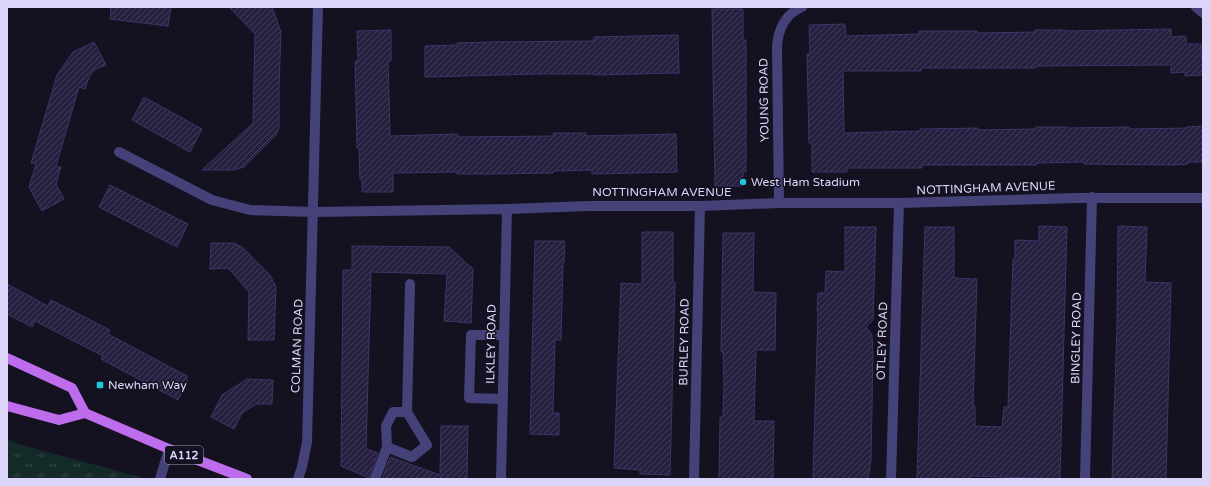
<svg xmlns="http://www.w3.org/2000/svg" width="1210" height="486" font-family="'Varela Round',sans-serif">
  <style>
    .park { fill: url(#park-tufts) }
    .building { fill: url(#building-hatch); stroke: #3f3468 }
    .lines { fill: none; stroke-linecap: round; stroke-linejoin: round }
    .lane { stroke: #454279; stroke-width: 10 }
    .street { stroke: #454279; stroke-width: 10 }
    .primary { stroke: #bd6ceb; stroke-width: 10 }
    .poi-dot { fill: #1fc7dd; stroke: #141121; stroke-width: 1.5 }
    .labels { text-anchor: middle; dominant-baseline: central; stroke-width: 3; stroke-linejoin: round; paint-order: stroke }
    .shield { fill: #141121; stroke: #9f9bb8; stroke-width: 1 }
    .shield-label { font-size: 11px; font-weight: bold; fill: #dbd6f9 }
    .street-label { font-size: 12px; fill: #dbd6f9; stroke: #141121 }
    .poi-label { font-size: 12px; fill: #dbd6f9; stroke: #141121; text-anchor: start }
  </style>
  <defs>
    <pattern id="park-tufts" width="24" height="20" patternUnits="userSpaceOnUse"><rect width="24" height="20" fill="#142a29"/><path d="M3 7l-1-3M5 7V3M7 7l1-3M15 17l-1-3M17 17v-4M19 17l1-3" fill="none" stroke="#364849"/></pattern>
    <pattern id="building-hatch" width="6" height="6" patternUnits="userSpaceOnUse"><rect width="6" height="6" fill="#261f3f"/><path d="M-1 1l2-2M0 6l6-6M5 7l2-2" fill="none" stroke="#453f5c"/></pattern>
  </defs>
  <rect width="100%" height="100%" fill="#141121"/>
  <path class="park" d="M 7,439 L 18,444 L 147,479 L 7,479 Z"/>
  <path class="building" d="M 111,7 L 171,7 L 168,26 L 110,19 Z
    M 229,7 L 272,7 L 281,32 L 279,87 L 279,128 L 276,135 L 244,167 L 234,170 L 202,170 L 253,123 L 255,34 Z
    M 712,9 L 743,9 L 743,40 L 746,40 L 746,172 L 743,171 L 743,186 L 715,186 Z
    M 845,24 L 846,36 L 919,34 L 919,31 L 977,31 L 977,33 L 1035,32 L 1035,30 L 1065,30 L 1065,31 L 1171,29 L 1171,37 L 1186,36 L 1186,44 L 1201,44 L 1201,57 L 1203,57 L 1203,75 L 1185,76 L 1185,72 L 1171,73 L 1171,65 L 1036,66 L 1036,68 L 921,68 L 921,71 L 843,71 L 844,133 L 920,131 L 920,129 L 978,128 L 978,130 L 1036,129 L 1036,127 L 1067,127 L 1067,128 L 1129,127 L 1129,129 L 1187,128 L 1187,127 L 1203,126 L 1203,162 L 1188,162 L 1188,164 L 1172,165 L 1084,164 L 1084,162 L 1037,163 L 1037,165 L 922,165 L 922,168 L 847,168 L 847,172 L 812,172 L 812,143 L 809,143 L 808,98 L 807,54 L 810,54 L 809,25 Z
    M 391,30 L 391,61 L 388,61 L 390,136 L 458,134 L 459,137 L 554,136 L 553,133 L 586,133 L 586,136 L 676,134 L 677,172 L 592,174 L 592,170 L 554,171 L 553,173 L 490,174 L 457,174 L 457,172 L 393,173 L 393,192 L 362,192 L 362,179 L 360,179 L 359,148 L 357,148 L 355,61 L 358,61 L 357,31 Z
    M 678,35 L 679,73 L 594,75 L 594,74 L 538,74 L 425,77 L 425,46 L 457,45 L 457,43 L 490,42 L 594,41 L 594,37 Z
    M 94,42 L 106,65 L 94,70 L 89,77 L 85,89 L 79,87 L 56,166 L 61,167 L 56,184 L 64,199 L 42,211 L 29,187 L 36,164 L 31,163 L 57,75 L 73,52 Z
    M 144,97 L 202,129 L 190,152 L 132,120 Z
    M 110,185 L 188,224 L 177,247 L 99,207 Z
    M 1039,226 L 1067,227 L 1060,479 L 971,476 L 971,479 L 917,479 L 925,227 L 954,227 L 954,278 L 977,279 L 973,406 L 975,406 L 975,426 L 1002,427 L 1004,407 L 1008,407 L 1013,259 L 1015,259 L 1015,240 L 1039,241 Z
    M 1118,226 L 1147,227 L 1145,282 L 1171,283 L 1166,479 L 1112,479 L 1117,326 Z
    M 845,227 L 876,227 L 873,320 L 866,327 L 872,335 L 873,354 L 871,460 L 868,479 L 813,479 L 818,311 L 817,311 L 818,293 L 825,293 L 826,271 L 845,272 Z
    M 642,232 L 673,232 L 673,282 L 675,282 L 670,475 L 640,474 L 640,470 L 614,468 L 621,283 L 642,284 Z
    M 723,233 L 754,233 L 753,292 L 776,293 L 775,350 L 756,350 L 754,421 L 774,421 L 773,479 L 719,479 L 720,417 L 723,417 L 724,384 L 723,352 L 721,352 Z
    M 535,241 L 565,241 L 564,263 L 563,263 L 561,340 L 555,340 L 553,413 L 559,413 L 559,435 L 530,434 Z
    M 211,243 L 234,243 L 242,247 L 270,275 L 276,287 L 274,340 L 248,340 L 249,292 L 228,268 L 210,269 Z
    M 352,246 L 449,247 L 473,269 L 471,323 L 444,321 L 447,274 L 371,272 L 366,449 L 378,453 L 369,478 L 341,466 L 343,270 L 352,270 Z
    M 7,284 L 48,306 L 51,300 L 110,330 L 108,334 L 187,376 L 187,383 L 178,400 L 101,359 L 103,356 L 35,321 L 32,327 L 7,314 Z
    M 247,379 L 273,380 L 272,404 L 256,404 L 242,413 L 234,429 L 211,417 L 222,395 Z
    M 441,426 L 468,426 L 467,479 L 382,479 L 390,457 L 440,475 Z"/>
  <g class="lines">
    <path class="lane" d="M 503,399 L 469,398 L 471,335 L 504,335
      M 387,447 L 412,457 L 427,445 L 407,412
      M 160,479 L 169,449
      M 375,479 L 387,447 L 386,426 L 393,412 L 407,412 L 410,284"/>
    <path class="street" d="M 1196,7 L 1203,13
      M 119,152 L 212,200 L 250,210 L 314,212 L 507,209 L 589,206 L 700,206 L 779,203 L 899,203 L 1077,198 L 1203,198
      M 779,203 L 777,47 C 778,30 785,14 802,7
      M 298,479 L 302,467 L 307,442 L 318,7
      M 501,479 L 507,209
      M 694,479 L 700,206
      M 891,479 L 899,203
      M 1085,479 L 1092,197"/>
    <path class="primary" d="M 7,358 L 72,388 L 85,413
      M 7,406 L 59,420 L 85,413 L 169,449 L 247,479"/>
  </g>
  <g class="poi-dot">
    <circle cx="743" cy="182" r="4"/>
    <rect x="96" y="381" width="8" height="8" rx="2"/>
  </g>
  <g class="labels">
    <rect class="shield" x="165" y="446" width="38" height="18" rx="3"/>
    <g class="shield-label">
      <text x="184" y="455">A112</text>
    </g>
    <g class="street-label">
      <text transform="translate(764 100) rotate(-91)">YOUNG ROAD</text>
      <text transform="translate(986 188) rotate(-2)">NOTTINGHAM AVENUE</text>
      <text x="662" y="192">NOTTINGHAM AVENUE</text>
      <text transform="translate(1076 338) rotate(-89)">BINGLEY ROAD</text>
      <text transform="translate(882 341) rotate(-88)">OTLEY ROAD</text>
      <text transform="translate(684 342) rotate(-89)">BURLEY ROAD</text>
      <text transform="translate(491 344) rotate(-89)">ILKLEY ROAD</text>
      <text transform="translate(297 346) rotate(-88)">COLMAN ROAD</text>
    </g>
    <g class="poi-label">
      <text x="751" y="182">West Ham Stadium</text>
      <text x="108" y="385">Newham Way</text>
    </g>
  </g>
  <rect width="1210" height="486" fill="none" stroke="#dbd6f9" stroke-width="16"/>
</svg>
